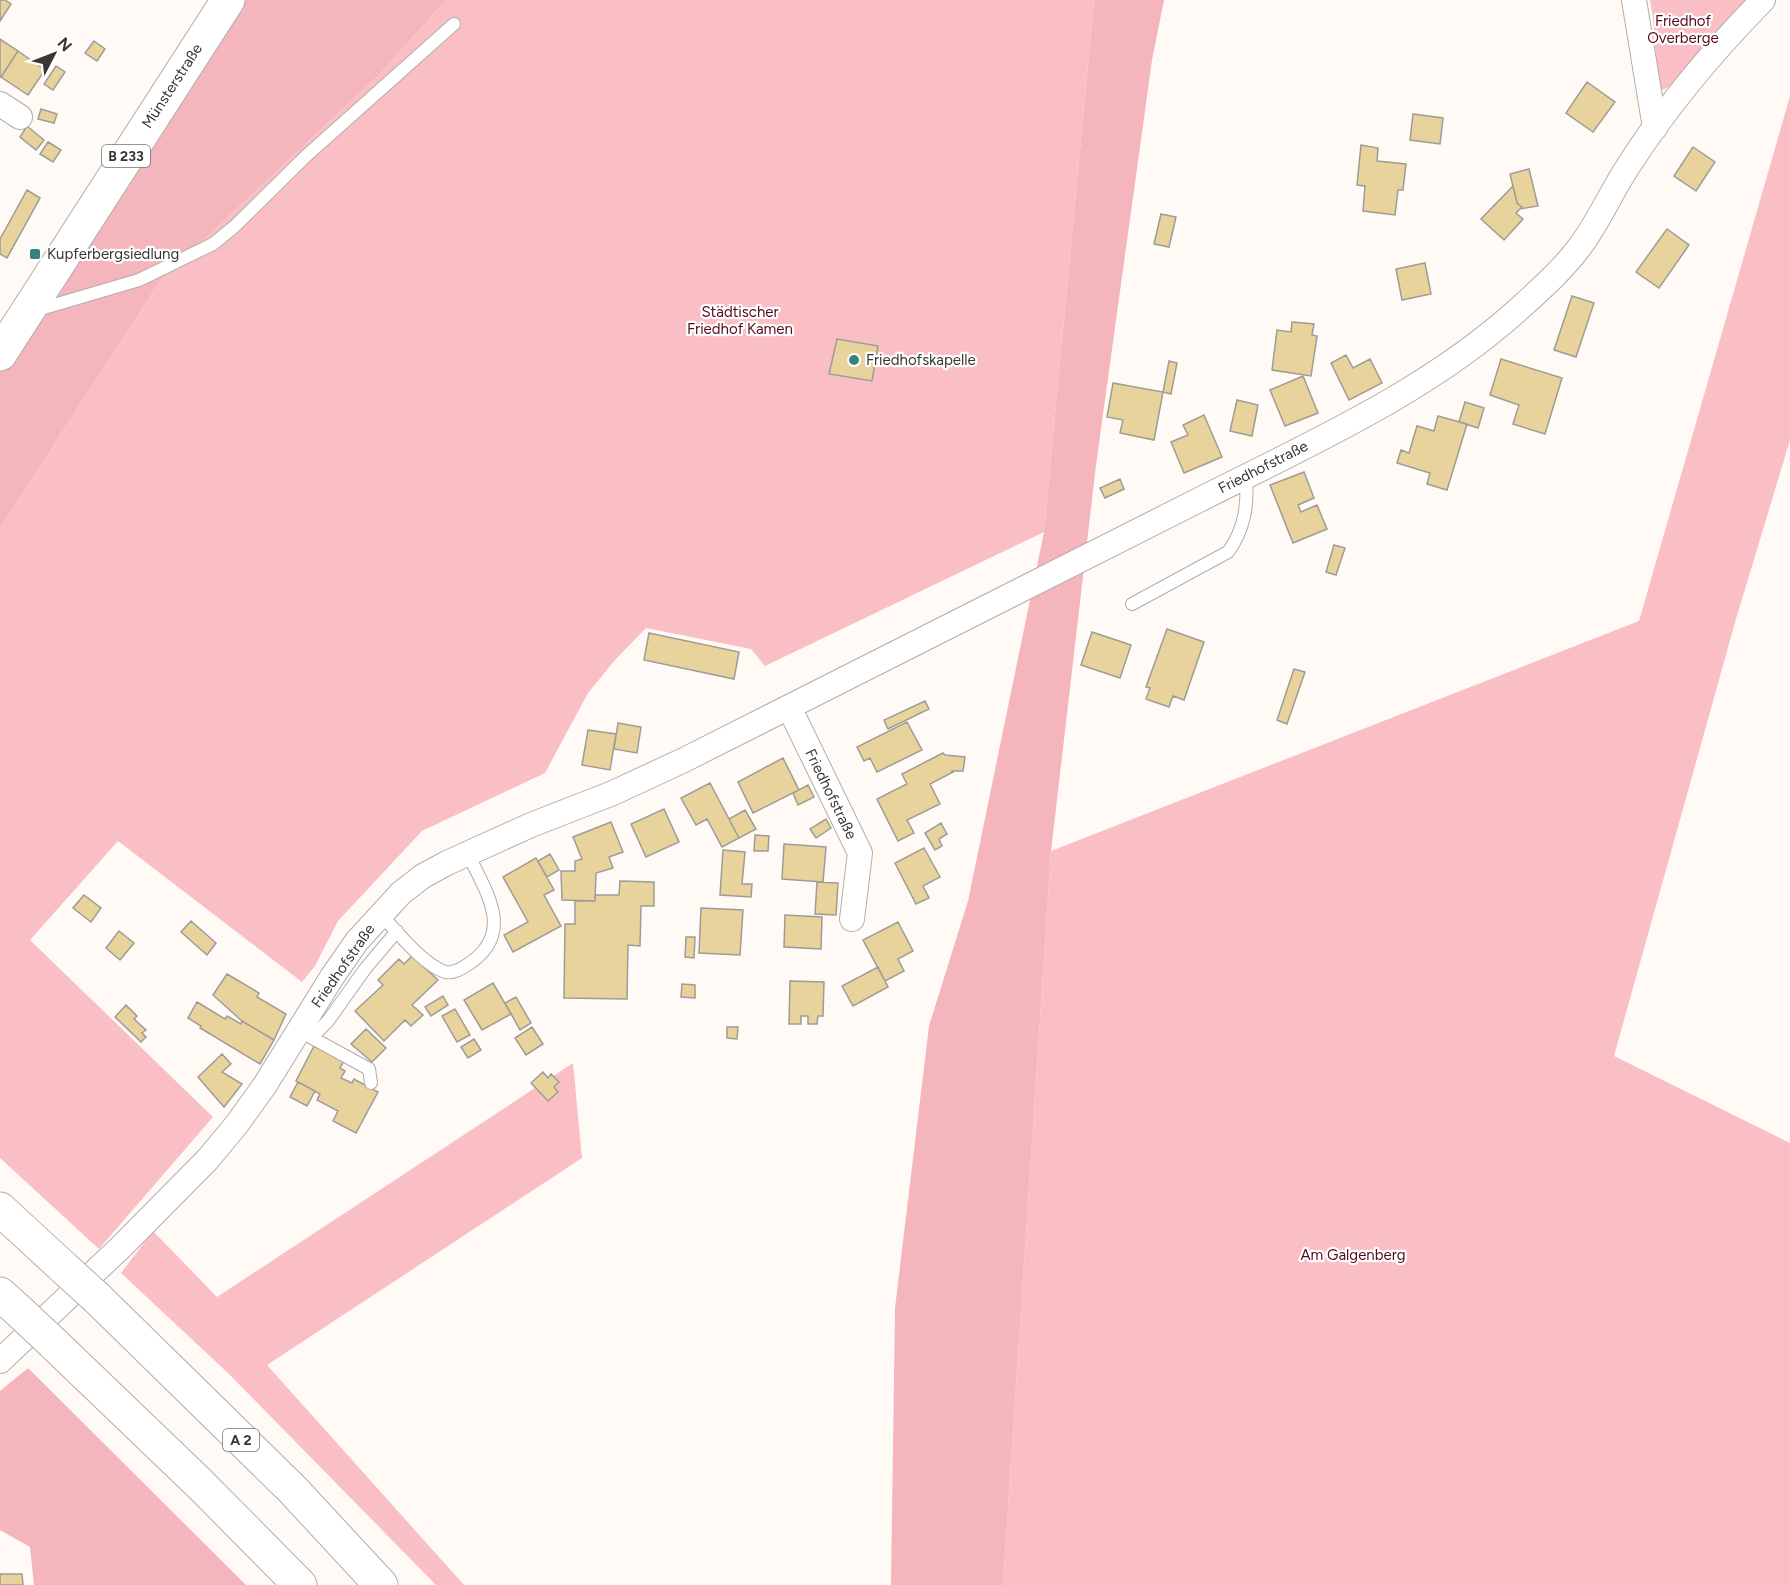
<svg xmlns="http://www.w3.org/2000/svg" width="1790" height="1585" font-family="Figtree,sans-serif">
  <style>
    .green { fill: #fabfc5 }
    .forest { fill: #f5b5bc }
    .building { fill: #e8d39c; stroke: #9e9c95; stroke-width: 1.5 }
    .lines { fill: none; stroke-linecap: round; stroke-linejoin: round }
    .lane-casing { stroke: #b3ada8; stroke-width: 14 }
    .street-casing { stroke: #b3ada8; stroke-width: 26 }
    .primary-casing { stroke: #b3ada8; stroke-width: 35 }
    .highway-casing { stroke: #b3ada8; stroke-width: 35 }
    .lane { stroke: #fff; stroke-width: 12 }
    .street { stroke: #fff; stroke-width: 24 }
    .primary { stroke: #fff; stroke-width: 33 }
    .highway { stroke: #fff; stroke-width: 33 }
    .highway-bridge-casing { stroke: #b3ada8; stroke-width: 35; stroke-linecap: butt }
    .highway-bridge { stroke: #fff; stroke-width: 33 }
    .poi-dot { fill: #388181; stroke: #fff; stroke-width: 2 }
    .labels { text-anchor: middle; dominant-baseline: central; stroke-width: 4.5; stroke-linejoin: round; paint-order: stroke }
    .shield { fill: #fff; stroke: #747371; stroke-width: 1.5 }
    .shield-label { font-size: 14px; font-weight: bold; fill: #393734 }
    .park-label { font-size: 15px; fill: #550a1f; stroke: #fff }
    .street-label { font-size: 15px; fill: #393734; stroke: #fff }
    .poi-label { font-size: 15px; fill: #393734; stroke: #fff; text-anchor: start }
  </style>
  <rect width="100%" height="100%" fill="#fffaf5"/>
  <path class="green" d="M 446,0 L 1094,0 L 1044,532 L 765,666 L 751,649 L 646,628 L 615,660 L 588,693 L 545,773 L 422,831 L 338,921 L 315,966 L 302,982 L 118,841 L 30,940 L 213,1117 L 99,1249 L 0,1158 L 0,528 L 160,281 L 380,74 Z
    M 1650,0 L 1750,0 L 1673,85 L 1658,92 L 1653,18 Z
    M 1790,96 L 1790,440 L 1736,619 L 1614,1056 L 1790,1143 L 1790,1585 L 1003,1585 L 1051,851 L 1639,621 Z
    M 573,1063 L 582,1158 L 267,1365 L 464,1585 L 436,1585 L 229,1374 L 121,1273 L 153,1231 L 217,1297 Z"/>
  <path class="forest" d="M 232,0 L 446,0 L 380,74 L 160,281 L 0,528 L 0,362 Z
    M 1094,0 L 1164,0 L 1152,60 L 1096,465 L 1051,851 L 1003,1585 L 891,1585 L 895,1308 L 929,1026 L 968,901 L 1044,532 Z
    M 28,1368 L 246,1585 L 34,1585 L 30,1547 L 0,1530 L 0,1391 Z"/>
  <path class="building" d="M 0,0 L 5,0 L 11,4 L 0,21 Z
    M 0,39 L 18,51 L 1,77 L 0,77 Z
    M 94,41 L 105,49 L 97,61 L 85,53 Z
    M 18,51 L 45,70 L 28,95 L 1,77 Z
    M 56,66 L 65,72 L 53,90 L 44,84 Z
    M 1587,82 L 1615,102 L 1593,132 L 1566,113 Z
    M 41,109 L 57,114 L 54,123 L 38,119 Z
    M 1413,114 L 1443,118 L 1440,144 L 1410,140 Z
    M 27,126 L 44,140 L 36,150 L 20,137 Z
    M 48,142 L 61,150 L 53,162 L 40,154 Z
    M 1361,145 L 1378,148 L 1377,161 L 1406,164 L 1403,190 L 1398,190 L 1395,215 L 1363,211 L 1365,186 L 1357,185 Z
    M 1693,147 L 1715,162 L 1696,191 L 1674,176 Z
    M 1529,169 L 1538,206 L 1520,209 L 1522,207 L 1517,203 L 1510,174 Z
    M 1513,186 L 1517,203 L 1522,207 L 1516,213 L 1523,219 L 1504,240 L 1481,219 Z
    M 27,190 L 40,198 L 7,258 L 0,254 L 0,239 Z
    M 1161,214 L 1176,217 L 1169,247 L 1154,244 Z
    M 1667,229 L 1689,245 L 1659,288 L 1636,272 Z
    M 1425,263 L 1431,294 L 1402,300 L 1396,269 Z
    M 1572,296 L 1594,303 L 1576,357 L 1554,350 Z
    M 1292,322 L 1314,324 L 1312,335 L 1317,336 L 1311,376 L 1272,370 L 1277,330 L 1291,332 Z
    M 837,339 L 878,346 L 872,381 L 829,374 Z
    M 1346,355 L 1353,368 L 1370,359 L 1382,383 L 1349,400 L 1331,363 Z
    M 1501,359 L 1562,378 L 1545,434 L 1513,424 L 1519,405 L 1490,395 Z
    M 1169,361 L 1177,363 L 1171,394 L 1163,392 Z
    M 1303,376 L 1318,413 L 1285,426 L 1270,390 Z
    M 1113,383 L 1163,392 L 1154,440 L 1120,433 L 1123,420 L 1107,417 Z
    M 1237,400 L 1258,405 L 1252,436 L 1230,431 Z
    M 1465,402 L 1484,408 L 1478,428 L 1459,422 Z
    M 1204,415 L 1222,457 L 1184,473 L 1171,442 L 1188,435 L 1183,425 Z
    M 1438,416 L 1467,424 L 1447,490 L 1427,484 L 1430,473 L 1397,463 L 1401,450 L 1409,453 L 1417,426 L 1434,431 Z
    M 1304,472 L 1314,498 L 1298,505 L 1301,512 L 1317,505 L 1327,529 L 1293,543 L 1270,485 Z
    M 1120,479 L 1124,489 L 1105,498 L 1100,488 Z
    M 1334,545 L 1345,548 L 1336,575 L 1326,572 Z
    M 1167,629 L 1204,642 L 1184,700 L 1173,696 L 1169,707 L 1146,699 L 1150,688 L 1146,687 Z
    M 1092,632 L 1131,645 L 1120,678 L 1081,665 Z
    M 649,633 L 739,652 L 734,679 L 644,660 Z
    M 1294,669 L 1305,672 L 1287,724 L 1277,720 Z
    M 925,701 L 929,709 L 888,729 L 884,720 Z
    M 907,722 L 922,750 L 877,772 L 870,758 L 864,761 L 857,747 Z
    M 618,723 L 641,727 L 637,753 L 614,749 Z
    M 588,730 L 616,734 L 610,770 L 582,765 Z
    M 943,753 L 945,755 L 965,757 L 963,771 L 952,771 L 953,772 L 930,784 L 940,804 L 907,820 L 914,833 L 898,841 L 877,799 L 907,784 L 902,774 Z
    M 783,758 L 799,790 L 753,813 L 738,782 Z
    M 710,783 L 739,838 L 722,847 L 707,819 L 696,825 L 681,798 Z
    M 808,785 L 814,797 L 798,805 L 793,793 Z
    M 664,809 L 679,842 L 646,857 L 631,824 Z
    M 745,810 L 756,829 L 739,838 L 729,819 Z
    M 826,819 L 831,828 L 816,838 L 810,829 Z
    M 611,822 L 623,852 L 609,857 L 613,868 L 596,873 L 595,901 L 562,900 L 561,871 L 575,871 L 575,861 L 582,859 L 573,837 Z
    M 941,823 L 947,834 L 939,839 L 942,846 L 935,850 L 925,833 Z
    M 755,835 L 769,836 L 768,851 L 754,851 Z
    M 784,844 L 826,847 L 823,882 L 782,879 Z
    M 924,848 L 940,877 L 923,886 L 929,898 L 916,904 L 895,863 Z
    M 723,850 L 745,852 L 742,884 L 752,884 L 751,897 L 720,895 Z
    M 550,854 L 559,870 L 547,877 L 538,861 Z
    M 536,858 L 554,890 L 544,895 L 561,926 L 513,952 L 504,935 L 528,922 L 503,877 Z
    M 620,881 L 654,882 L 654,906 L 641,906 L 640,946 L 628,945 L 627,999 L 564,998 L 565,924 L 575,924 L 575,901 L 595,901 L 595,895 L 619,895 Z
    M 817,882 L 838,883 L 836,915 L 815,914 Z
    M 84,895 L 101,908 L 91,922 L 73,908 Z
    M 701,908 L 743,910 L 740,955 L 699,953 Z
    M 785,915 L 822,917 L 821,949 L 784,947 Z
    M 191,921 L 216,943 L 207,955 L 181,932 Z
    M 898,922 L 913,951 L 898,959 L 904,971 L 885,981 L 863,940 Z
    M 119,931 L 134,943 L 120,960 L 106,948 Z
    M 686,937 L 695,937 L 694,958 L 685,957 Z
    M 412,956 L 438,980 L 412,1005 L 423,1015 L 411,1026 L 405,1020 L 384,1041 L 355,1011 L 383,985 L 378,980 L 399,959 L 404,964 Z
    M 878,967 L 888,987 L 853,1006 L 842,986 Z
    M 227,974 L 259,993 L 257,997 L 286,1014 L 274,1040 L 242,1021 L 213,995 Z
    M 790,981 L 824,982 L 823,1016 L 818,1016 L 817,1024 L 808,1024 L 808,1016 L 801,1016 L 801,1024 L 789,1024 Z
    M 493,983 L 511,1014 L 482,1030 L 464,1000 Z
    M 682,984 L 695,985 L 695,998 L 681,997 Z
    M 443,996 L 448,1005 L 431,1016 L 425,1007 Z
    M 516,997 L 531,1023 L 520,1030 L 505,1003 Z
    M 197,1002 L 225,1019 L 227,1016 L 241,1024 L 242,1021 L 274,1040 L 260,1064 L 200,1028 L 201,1026 L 188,1018 Z
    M 126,1005 L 137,1016 L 134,1019 L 146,1030 L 142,1033 L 146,1037 L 141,1042 L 115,1017 Z
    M 455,1009 L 470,1035 L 457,1042 L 442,1016 Z
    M 532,1027 L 543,1044 L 526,1055 L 515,1038 Z
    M 727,1027 L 738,1027 L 737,1039 L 727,1038 Z
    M 366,1029 L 386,1048 L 372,1062 L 351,1044 Z
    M 474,1039 L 481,1050 L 468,1058 L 461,1047 Z
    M 314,1046 L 344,1061 L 340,1068 L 345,1071 L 341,1078 L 352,1083 L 354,1079 L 378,1092 L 356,1133 L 333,1121 L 338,1111 L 317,1100 L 320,1094 L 296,1081 Z
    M 222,1054 L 231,1064 L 222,1072 L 242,1084 L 224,1107 L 198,1077 Z
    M 543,1072 L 548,1078 L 551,1074 L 559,1082 L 554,1087 L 558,1092 L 548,1101 L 531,1083 Z
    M 298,1082 L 315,1091 L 307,1106 L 290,1097 Z
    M 0,1574 L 22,1574 L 23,1585 L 0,1585 Z"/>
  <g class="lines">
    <defs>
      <path id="lane" d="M 37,310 L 139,280 L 213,244 L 235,226 L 306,156 L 454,24
        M 1132,604 L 1228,552 C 1245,529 1248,504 1246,476
        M 380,914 C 397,931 422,964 445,972 C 453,974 463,968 470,963 C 515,932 486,892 468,854
        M 305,1034 L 369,1069 L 371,1083
        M 312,1037 L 328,1021 L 365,969 L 397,931"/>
      <path id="street" d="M 1634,0 L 1655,128
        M 0,104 L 20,117
        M 789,707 L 860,853 L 852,919
        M 0,1361 L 121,1247 L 208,1159 L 237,1124 L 265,1085 L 332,977 L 357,941 L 401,893 L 423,876 L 447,863 L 531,825 L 613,793 L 684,760 C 855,673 1027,588 1197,501 C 1309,444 1428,392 1521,307 C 1541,289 1562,270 1578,249 C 1597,225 1610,194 1627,168 C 1665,108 1713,51 1763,0"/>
      <path id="primary" d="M 0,354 L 228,0"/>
      <path id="highway" d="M 0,1209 L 64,1268
        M 0,1294 L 20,1312
        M 97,1298 L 293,1490 L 381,1585
        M 53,1343 L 200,1484 L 300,1585"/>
    </defs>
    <use href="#lane" class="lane-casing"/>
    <use href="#street" class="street-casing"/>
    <use href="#primary" class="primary-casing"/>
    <use href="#highway" class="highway-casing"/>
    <use href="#lane" class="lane"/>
    <use href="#street" class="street"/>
    <use href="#primary" class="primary"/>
    <use href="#highway" class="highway"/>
    <defs>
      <path id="highway-bridge" d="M 64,1268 L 97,1298
        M 20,1312 L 53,1343"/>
    </defs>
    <use href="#highway-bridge" class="highway-bridge-casing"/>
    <use href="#highway-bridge" class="highway-bridge"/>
  </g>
  <g class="poi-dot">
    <rect x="29" y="248" width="12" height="12" rx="3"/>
    <circle cx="854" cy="360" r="6"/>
  </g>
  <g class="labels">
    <g class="shield">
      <rect x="102" y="145" width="48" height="22" rx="4.5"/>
      <rect x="223" y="1429" width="36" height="22" rx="4.5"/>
    </g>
    <g class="shield-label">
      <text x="126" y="156">B 233</text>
      <text x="241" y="1440">A 2</text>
    </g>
    <g class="park-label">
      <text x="1683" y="21">Friedhof<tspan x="1683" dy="17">Overberge</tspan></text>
      <text x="740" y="312">Städtischer<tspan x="740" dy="17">Friedhof Kamen</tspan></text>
      <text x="1353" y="1255">Am Galgenberg</text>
    </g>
    <g class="street-label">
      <text transform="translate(172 86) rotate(-57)">Münsterstraße</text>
      <text transform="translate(1263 467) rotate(-27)">Friedhofstraße</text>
      <text transform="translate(831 794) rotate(64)">Friedhofstraße</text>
      <text transform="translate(343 966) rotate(-55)">Friedhofstraße</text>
    </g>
    <g class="poi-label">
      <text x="47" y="254">Kupferbergsiedlung</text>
      <text x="866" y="360">Friedhofskapelle</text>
    </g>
  </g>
  <g transform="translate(54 54) rotate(48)" stroke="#ffffff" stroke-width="4.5" paint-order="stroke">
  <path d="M0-4.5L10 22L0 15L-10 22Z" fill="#393734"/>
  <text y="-9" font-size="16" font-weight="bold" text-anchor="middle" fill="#393734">N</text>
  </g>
</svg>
